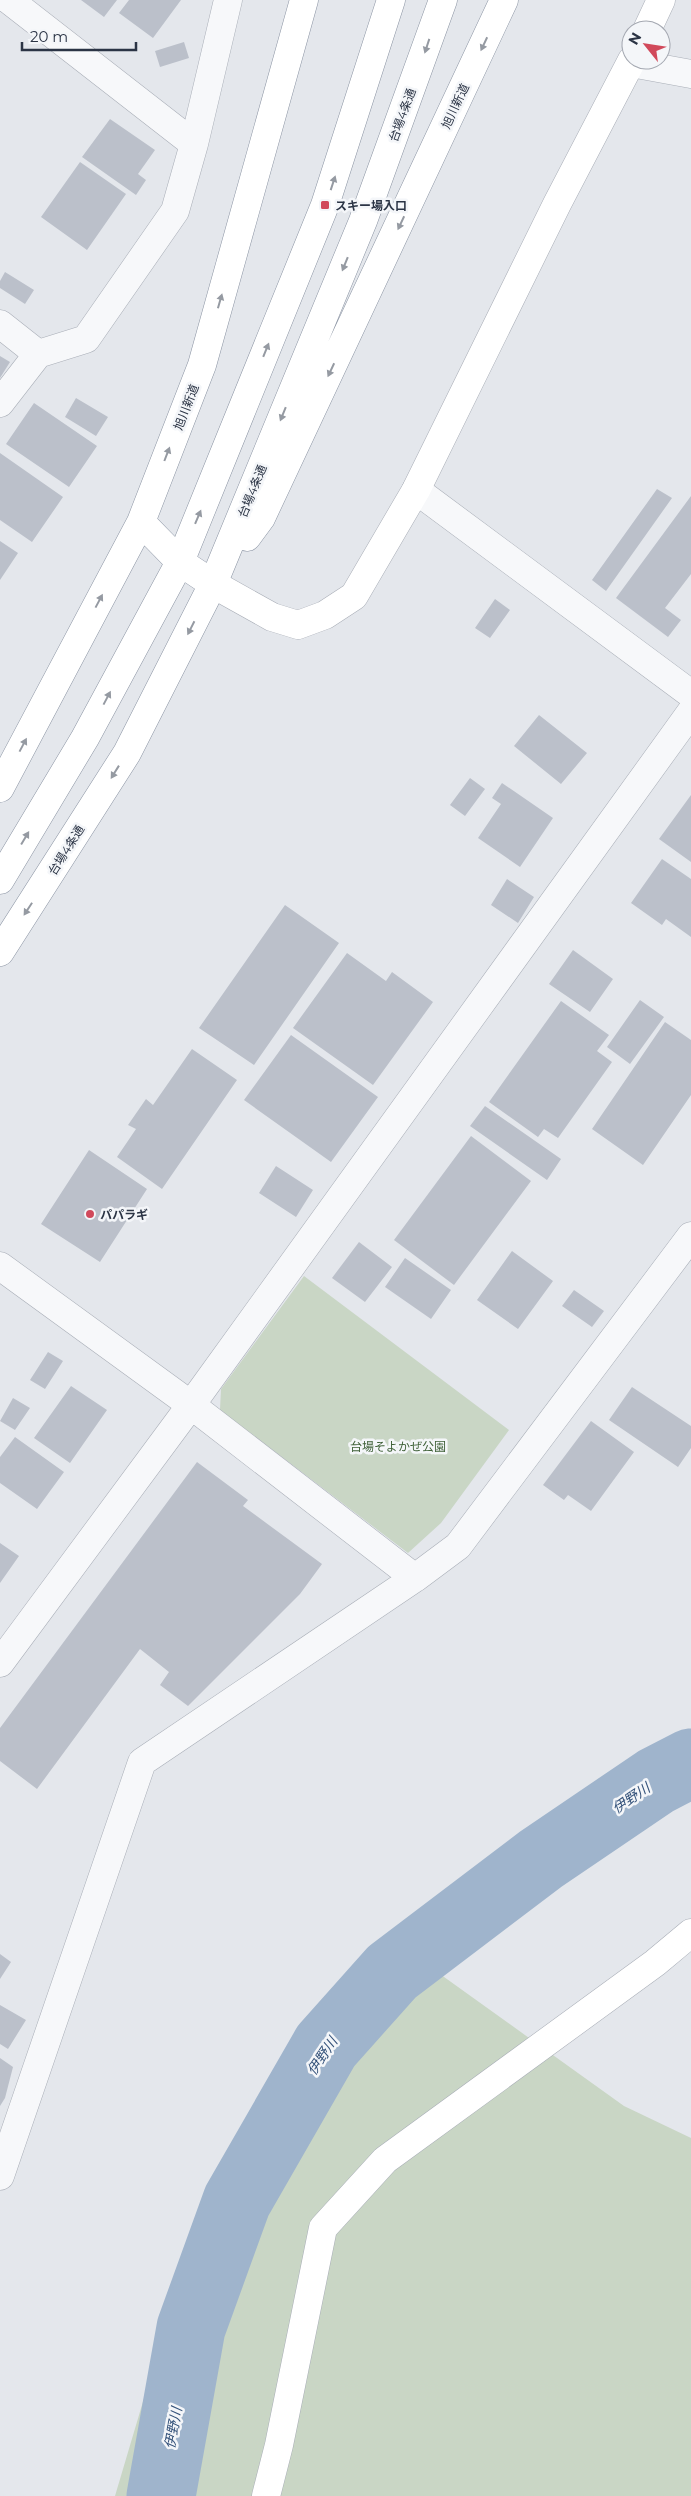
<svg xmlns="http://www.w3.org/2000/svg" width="691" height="2496" font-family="Montserrat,'Noto Sans JP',sans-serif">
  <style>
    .green { fill: #c9d6c5 }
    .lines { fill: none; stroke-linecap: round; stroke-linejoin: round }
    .river { stroke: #9fb4cc; stroke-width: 69 }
    .building { fill: #bbc0ca }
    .street-casing { stroke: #a9aeb7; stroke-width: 29 }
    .secondary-casing { stroke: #a9aeb7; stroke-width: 29 }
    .highway-casing { stroke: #8b94a3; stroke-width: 29 }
    .street { stroke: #f7f8fa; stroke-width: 28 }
    .secondary { stroke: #fff; stroke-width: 28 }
    .highway { stroke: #fff; stroke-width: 28 }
    .oneway { fill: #959aa2 }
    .poi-dot { fill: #d1495b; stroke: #f4f6f9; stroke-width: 2 }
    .labels { text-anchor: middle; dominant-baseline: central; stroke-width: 5; stroke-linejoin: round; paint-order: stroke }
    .street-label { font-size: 12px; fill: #2b3445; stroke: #f4f6f9 }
    .poi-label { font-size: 12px; font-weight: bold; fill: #2b3445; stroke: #f4f6f9; text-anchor: start }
    .park-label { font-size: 12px; fill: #3f6138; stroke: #f4f6f9 }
    .water-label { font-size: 14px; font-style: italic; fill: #34527a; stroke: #f4f6f9 }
  </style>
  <rect width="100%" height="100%" fill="#e4e7ec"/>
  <path class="green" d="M 304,1276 L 509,1430 L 441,1523 L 408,1553 L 220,1410 L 221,1389 Z
    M 405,1949 L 624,2106 L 691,2138 L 691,2496 L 115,2496 L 185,2260 L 322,2023 Z"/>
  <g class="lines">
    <path class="river" d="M 161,2496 L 191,2328 L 237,2201 L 326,2046 L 392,1972 L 541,1859 L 656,1781 L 691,1763"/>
  </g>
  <path class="building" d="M 81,0 L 117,0 L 104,17 Z
    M 129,0 L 181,0 L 153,38 L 119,13 Z
    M 184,42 L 189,58 L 160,67 L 155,51 Z
    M 110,119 L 155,150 L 138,174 L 146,180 L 136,195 L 82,157 Z
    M 80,162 L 126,194 L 87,250 L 41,217 Z
    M 5,272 L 34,290 L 25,304 L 0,288 L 0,281 Z
    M 0,356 L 10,362 L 0,378 Z
    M 76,398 L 108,417 L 96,436 L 65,417 Z
    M 34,403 L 97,446 L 69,487 L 6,444 Z
    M 0,453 L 63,497 L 32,542 L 0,520 Z
    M 657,489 L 672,498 L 606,591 L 592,580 Z
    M 691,496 L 691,574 L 665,608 L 681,620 L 668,637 L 616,598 Z
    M 0,541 L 18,553 L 0,580 Z
    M 495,599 L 510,610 L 490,638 L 475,628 Z
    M 539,715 L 587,753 L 561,784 L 514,746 Z
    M 470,778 L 485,789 L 465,816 L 450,805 Z
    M 502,783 L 553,818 L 520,867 L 478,838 L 501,804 L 492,798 Z
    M 691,795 L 691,862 L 659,839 Z
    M 662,859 L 691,879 L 691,937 L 666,919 L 662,925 L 631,903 Z
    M 507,879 L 534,897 L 518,923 L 491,905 Z
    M 285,905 L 339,943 L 254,1065 L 199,1028 Z
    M 573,950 L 613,979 L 590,1012 L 549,984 Z
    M 347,953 L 386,981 L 392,972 L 433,1002 L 373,1085 L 293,1028 Z
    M 640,1000 L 664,1017 L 630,1064 L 607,1047 Z
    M 561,1001 L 609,1035 L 597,1051 L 612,1062 L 558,1138 L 544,1129 L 538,1137 L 489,1102 Z
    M 665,1022 L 691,1040 L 691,1095 L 643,1165 L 592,1129 Z
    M 291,1035 L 378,1097 L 331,1162 L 244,1100 Z
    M 192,1049 L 237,1080 L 162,1189 L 117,1157 L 136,1129 L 128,1125 L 146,1099 L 153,1105 Z
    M 485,1106 L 561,1159 L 547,1180 L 470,1126 Z
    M 471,1136 L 531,1181 L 454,1285 L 394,1240 Z
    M 89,1150 L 147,1189 L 100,1262 L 41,1224 Z
    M 276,1166 L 313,1190 L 296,1217 L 259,1193 Z
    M 359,1242 L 392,1267 L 365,1302 L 332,1278 Z
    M 512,1251 L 553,1281 L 518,1329 L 477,1300 Z
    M 405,1258 L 451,1290 L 431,1319 L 385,1287 Z
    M 574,1290 L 604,1311 L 592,1327 L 562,1306 Z
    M 48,1352 L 63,1361 L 45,1389 L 30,1380 Z
    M 71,1386 L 107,1410 L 70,1463 L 34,1438 Z
    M 632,1387 L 691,1426 L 691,1448 L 678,1467 L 609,1420 Z
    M 13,1398 L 30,1408 L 15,1430 L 0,1421 Z
    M 591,1421 L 634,1452 L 591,1511 L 568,1495 L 564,1500 L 543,1485 Z
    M 15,1437 L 64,1472 L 37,1509 L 0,1483 L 0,1457 Z
    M 197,1462 L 248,1500 L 243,1506 L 322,1564 L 300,1594 L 188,1706 L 160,1685 L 169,1672 L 140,1649 L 37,1789 L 0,1761 L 0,1728 Z
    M 0,1543 L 19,1556 L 0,1583 Z
    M 0,1954 L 11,1962 L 0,1979 Z
    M 0,2005 L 26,2020 L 8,2049 L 0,2044 Z
    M 0,2058 L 13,2067 L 5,2098 L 0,2106 Z"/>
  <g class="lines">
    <defs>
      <path id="street" d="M 9,0 L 194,144
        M 631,63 L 691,74
        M 0,324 L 38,354 L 86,339 L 175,211 L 194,144 L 228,0
        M 0,403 L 38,354
        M 416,490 L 691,694
        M 0,1266 L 191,1405 L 415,1578
        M 0,1663 L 191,1405 L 691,712
        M 0,2176 L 142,1762 L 415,1578 L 458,1546 L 691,1236"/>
      <path id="secondary" d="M 647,30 L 661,0
        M 213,584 L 272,617 L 298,625 L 325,615 L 354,596 L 416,490 L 557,204 L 632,60
        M 266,2496 L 279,2445 L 323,2228 L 385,2160 L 655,1963 L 691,1933"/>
      <path id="highway" d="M 141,522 L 180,562 L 213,584
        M 247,537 L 261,518 L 504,0
        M 0,788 L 141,522 L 202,365 L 304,0
        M 0,880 L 85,738 L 180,562 L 325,205 L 391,0
        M 0,952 L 127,753 L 213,584 L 363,221 L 443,0"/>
    </defs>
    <use href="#street" class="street-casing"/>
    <use href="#secondary" class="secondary-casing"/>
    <use href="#highway" class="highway-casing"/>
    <use href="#street" class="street"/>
    <use href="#secondary" class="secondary"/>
    <use href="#highway" class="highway"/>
  </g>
  <defs><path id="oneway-solid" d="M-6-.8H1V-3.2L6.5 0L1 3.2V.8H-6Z" transform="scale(1.25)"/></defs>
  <g class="oneway">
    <use href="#oneway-solid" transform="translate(484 44) rotate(115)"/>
    <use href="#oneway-solid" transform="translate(427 46) rotate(108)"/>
    <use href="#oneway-solid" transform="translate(333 183) rotate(-72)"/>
    <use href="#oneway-solid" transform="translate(401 223) rotate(115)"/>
    <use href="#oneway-solid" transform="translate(345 264) rotate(112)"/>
    <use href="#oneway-solid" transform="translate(220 301) rotate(-74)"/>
    <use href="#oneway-solid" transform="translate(266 350) rotate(-68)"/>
    <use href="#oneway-solid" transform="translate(331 370) rotate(115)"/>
    <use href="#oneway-solid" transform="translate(283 414) rotate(112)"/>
    <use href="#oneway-solid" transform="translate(167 454) rotate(-69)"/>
    <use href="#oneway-solid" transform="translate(198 517) rotate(-67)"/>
    <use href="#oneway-solid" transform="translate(99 601) rotate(-62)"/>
    <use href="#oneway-solid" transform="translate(191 628) rotate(117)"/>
    <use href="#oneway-solid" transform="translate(107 698) rotate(-62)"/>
    <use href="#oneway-solid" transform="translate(23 745) rotate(-62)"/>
    <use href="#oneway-solid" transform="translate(115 772) rotate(122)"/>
    <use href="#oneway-solid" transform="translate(25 838) rotate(-59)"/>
    <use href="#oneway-solid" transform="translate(28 909) rotate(123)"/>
  </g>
  <g class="poi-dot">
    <rect x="320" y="200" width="10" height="10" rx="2.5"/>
    <circle cx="90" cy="1214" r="5"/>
  </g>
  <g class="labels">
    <g class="street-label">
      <text transform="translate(455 106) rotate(-65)">旭川新道</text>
      <text transform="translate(402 115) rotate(-70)">台場4条通</text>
      <text transform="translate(186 407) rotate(-69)">旭川新道</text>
      <text transform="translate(252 491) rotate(-68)">台場4条通</text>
      <text transform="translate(66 850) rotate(-58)">台場4条通</text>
    </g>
    <g class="poi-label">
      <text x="335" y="205">スキー場入口</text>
      <text x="100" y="1214">パパラギ</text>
    </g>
    <g class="park-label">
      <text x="398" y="1446">台場そよかぜ公園</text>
    </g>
    <g class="water-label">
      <text transform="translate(631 1798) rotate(-34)">伊野川</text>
      <text transform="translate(322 2056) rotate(-56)">伊野川</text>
      <text transform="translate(173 2428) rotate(-80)">伊野川</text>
    </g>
  </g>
  <g transform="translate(646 45) rotate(300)"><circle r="24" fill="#f4f6f9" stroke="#a4a8b1"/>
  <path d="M0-4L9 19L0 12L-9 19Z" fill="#d1495b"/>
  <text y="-8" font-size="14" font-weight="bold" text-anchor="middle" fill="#2b3445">N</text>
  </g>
  <path d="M22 42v8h114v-8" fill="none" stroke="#2b3445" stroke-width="2.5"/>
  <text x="30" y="42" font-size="15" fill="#2b3445" stroke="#f4f6f9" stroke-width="4" paint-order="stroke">20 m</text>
</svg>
